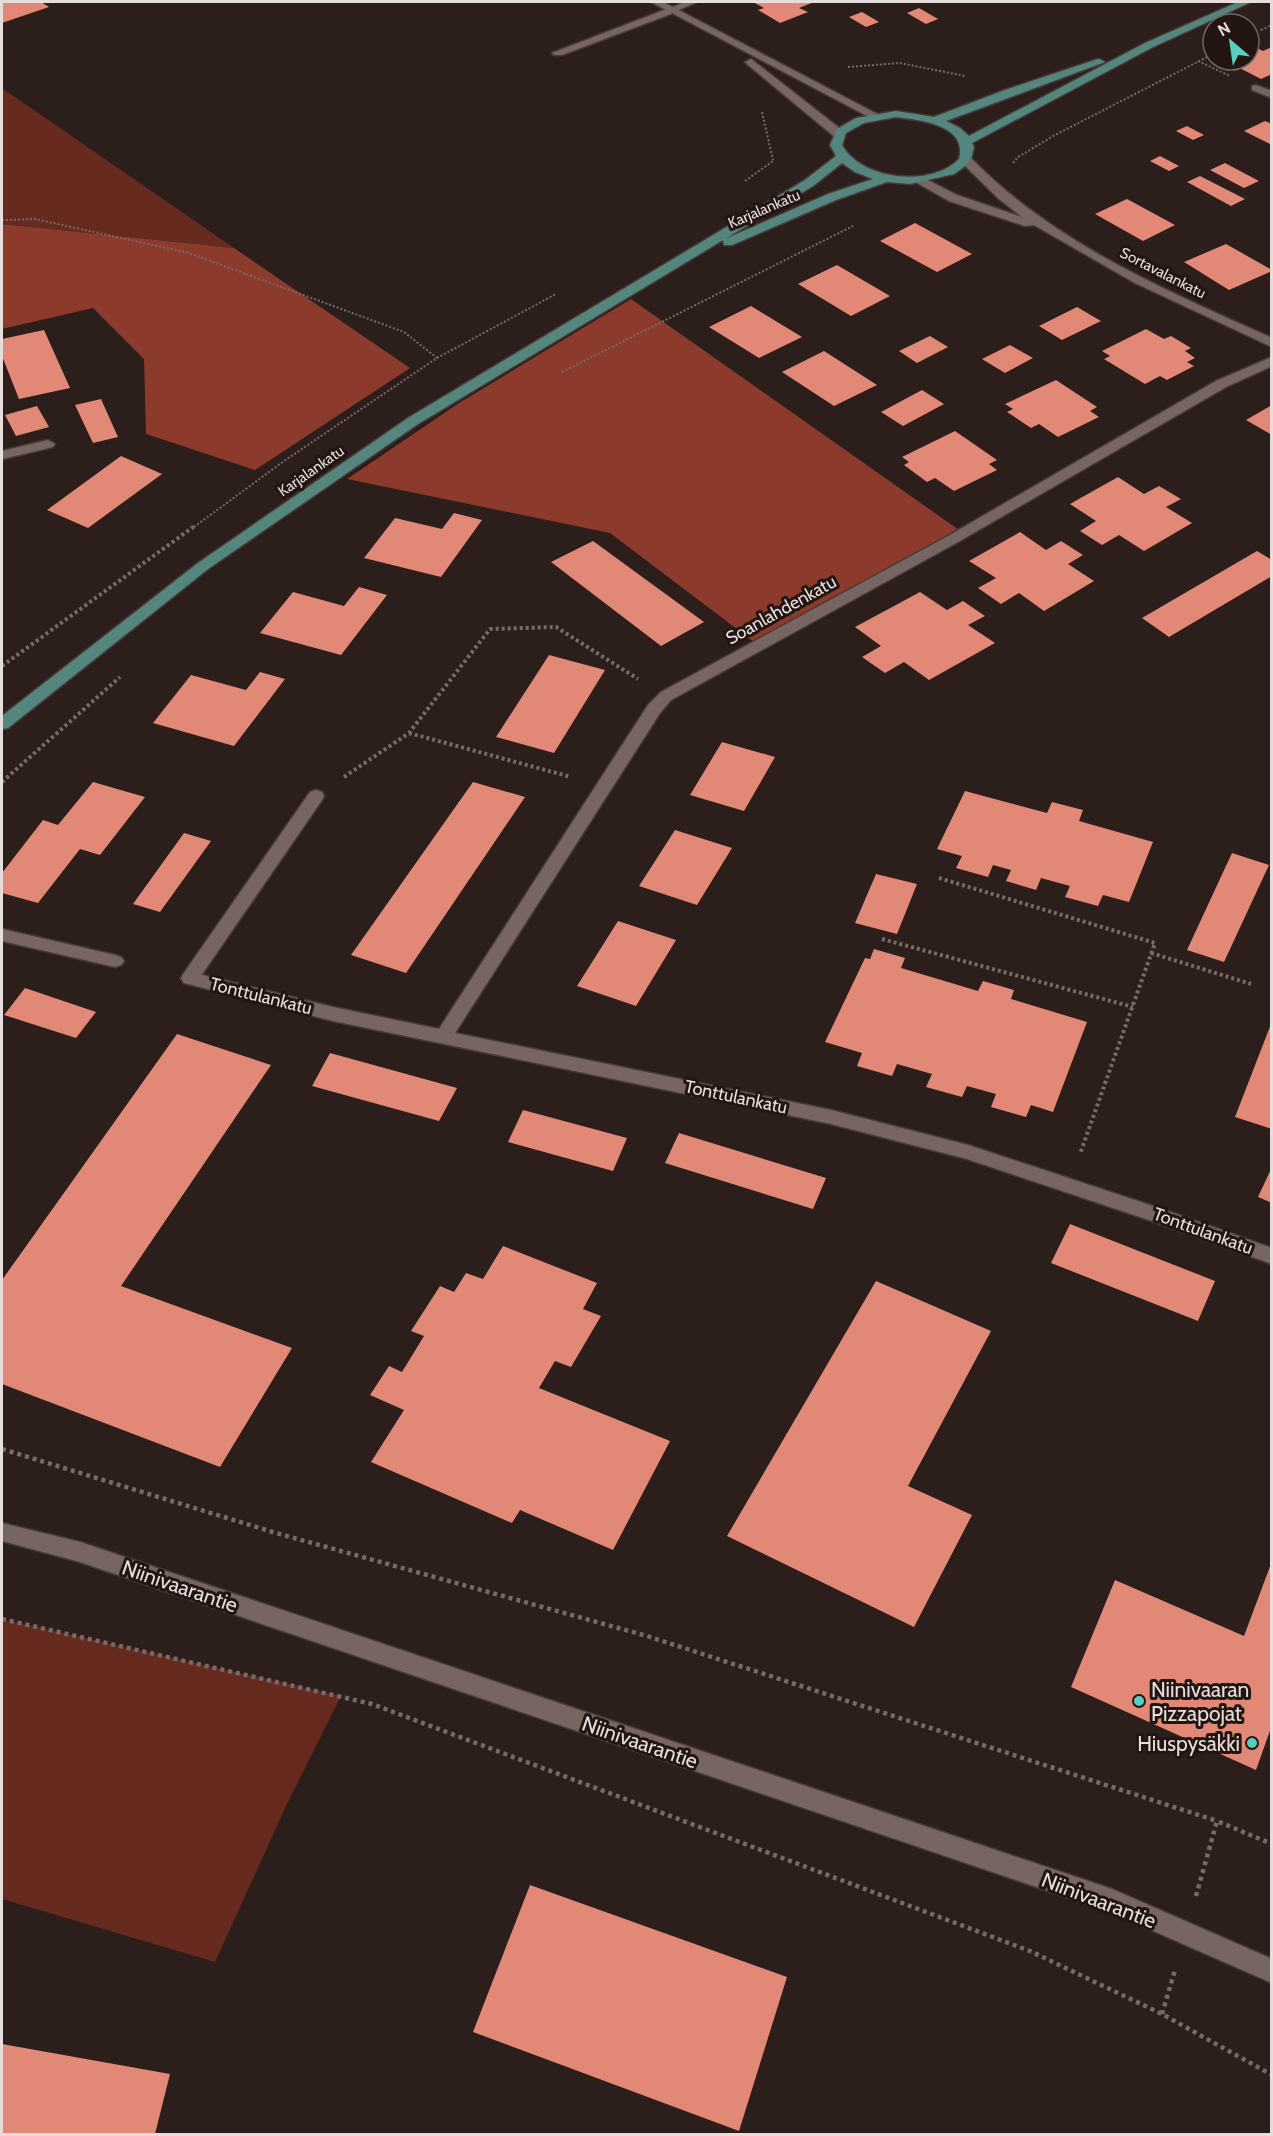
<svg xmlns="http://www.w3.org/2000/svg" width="1273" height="2136" font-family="Cabin,sans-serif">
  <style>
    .green { fill: #662a1f }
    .forest { fill: #8b3a2b }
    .building { fill: #e28876 }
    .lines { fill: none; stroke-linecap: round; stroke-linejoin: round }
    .service-casing { stroke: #473b39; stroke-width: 3 }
    .minor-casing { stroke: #473b39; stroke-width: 3 }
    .tertiary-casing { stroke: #473b39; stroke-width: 3 }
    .secondary-casing { stroke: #473b39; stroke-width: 3 }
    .primary-casing { stroke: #473b39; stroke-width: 3 }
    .path-far2 { stroke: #776b68; stroke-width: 2; stroke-dasharray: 2 2; stroke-linecap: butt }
    .path-far1 { stroke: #776b68; stroke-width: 4; stroke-dasharray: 3 3; stroke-linecap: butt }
    .path { stroke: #776b68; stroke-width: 4.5; stroke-dasharray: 4 4; stroke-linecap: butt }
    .service { fill: #766561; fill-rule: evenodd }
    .minor { fill: #766561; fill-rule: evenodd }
    .tertiary { fill: #766561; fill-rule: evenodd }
    .secondary { fill: #766561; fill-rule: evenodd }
    .primary { fill: #54867e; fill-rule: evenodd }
    .poi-dot { fill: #58cec0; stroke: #221512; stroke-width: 2 }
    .labels { text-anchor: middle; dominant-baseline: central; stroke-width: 6; stroke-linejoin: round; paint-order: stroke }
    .far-street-label { font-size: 15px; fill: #e7dddb; stroke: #221512 }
    .street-label { font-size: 18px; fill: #e7dddb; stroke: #221512 }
    .near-street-label { font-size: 21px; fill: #e7dddb; stroke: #221512 }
    .near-poi-label { font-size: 21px; fill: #e7dddb; stroke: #221512; text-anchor: start }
  </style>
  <rect width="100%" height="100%" fill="#2c1e1b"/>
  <path class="green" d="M 2,88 L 234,248 L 2,224 Z
    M 2,1619 L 341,1696 L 287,1804 L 215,1962 L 2,1899 Z"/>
  <path class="forest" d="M 2,224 L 234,248 L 410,368 L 255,470 L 146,434 L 144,359 L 93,308 L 2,329 Z
    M 631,299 L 959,530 L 754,642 L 610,533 L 347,479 L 459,403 Z"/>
  <path class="building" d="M 2,2 L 41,2 L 49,7 L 2,23 Z
    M 753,2 L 814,2 L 799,8 L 808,12 L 780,23 L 758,10 L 764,8 Z
    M 919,8 L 938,19 L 926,24 L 907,13 Z
    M 862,12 L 879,22 L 866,27 L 849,17 Z
    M 1255,47 L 1263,51 L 1272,47 L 1272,74 L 1261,79 L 1224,60 L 1249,60 L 1249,50 Z
    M 1265,121 L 1272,124 L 1272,145 L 1244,131 Z
    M 1187,126 L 1204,135 L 1193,140 L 1176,131 Z
    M 1160,156 L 1179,166 L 1169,171 L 1150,161 Z
    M 1225,163 L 1259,181 L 1244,188 L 1210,170 Z
    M 1200,176 L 1245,199 L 1231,206 L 1187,182 Z
    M 1127,199 L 1175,225 L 1143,241 L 1095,214 Z
    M 915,223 L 972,254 L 937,272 L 880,241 Z
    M 1226,244 L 1272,270 L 1272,271 L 1229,290 L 1184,262 Z
    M 837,265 L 890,296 L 851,316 L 798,284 Z
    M 751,306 L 802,337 L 759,358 L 709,327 Z
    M 1077,307 L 1101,321 L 1062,340 L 1039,326 Z
    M 1146,329 L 1164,339 L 1171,336 L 1191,348 L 1185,351 L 1195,358 L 1187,362 L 1194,366 L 1167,380 L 1160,376 L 1145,384 L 1104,359 L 1110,356 L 1102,351 Z
    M 44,330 L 70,388 L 19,399 L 2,356 L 2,339 Z
    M 930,336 L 948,347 L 917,363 L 899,351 Z
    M 1010,345 L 1033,358 L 1005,373 L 982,359 Z
    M 824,351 L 877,385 L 834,406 L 782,372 Z
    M 1056,380 L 1097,407 L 1090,411 L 1099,417 L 1058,437 L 1039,424 L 1031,428 L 1007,412 L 1013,409 L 1005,404 Z
    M 922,390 L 944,404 L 903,426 L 881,412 Z
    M 101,399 L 118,437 L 93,443 L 75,405 Z
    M 1272,405 L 1272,435 L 1246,420 Z
    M 37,406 L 49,427 L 16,436 L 5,415 Z
    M 955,431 L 997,460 L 989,464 L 997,470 L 954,491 L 935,478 L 927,482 L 904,465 L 909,462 L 902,457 Z
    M 121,456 L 162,474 L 88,528 L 47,510 Z
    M 1118,477 L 1144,494 L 1159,486 L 1181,499 L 1166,507 L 1192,523 L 1144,551 L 1119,535 L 1102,545 L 1080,531 L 1096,521 L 1070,504 Z
    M 454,513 L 482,520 L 441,577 L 364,558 L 395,518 L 442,529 Z
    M 1020,532 L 1046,550 L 1061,541 L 1083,555 L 1068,564 L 1094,581 L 1044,611 L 1019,593 L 1001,604 L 978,588 L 996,578 L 969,561 Z
    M 593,541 L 704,622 L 661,646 L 551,562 Z
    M 1257,551 L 1272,560 L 1272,576 L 1169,637 L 1142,618 Z
    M 359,587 L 387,595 L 341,655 L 260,633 L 293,592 L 344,606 Z
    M 920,592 L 947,610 L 963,601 L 985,616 L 968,625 L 995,643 L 929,680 L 904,662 L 885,673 L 862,657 L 881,646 L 855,627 Z
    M 549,655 L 605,670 L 554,753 L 496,737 Z
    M 260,672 L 285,679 L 234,746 L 153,723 L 191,675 L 246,690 Z
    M 722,742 L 775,757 L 744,811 L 690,795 Z
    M 93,782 L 145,797 L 100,855 L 80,849 L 38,903 L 2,893 L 2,873 L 43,820 L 58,825 Z
    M 473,782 L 525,797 L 406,973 L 351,955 Z
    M 965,791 L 1047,813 L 1052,802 L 1083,810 L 1079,821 L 1153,842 L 1129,902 L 1103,895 L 1098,906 L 1065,897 L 1070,886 L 1041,878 L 1036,890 L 1006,881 L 1011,870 L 993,865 L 988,877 L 956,868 L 962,856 L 937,849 Z
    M 675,830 L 732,848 L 697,905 L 639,886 Z
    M 184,833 L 211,841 L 160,912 L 133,904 Z
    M 1232,853 L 1269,865 L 1224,962 L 1187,950 Z
    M 876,874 L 917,884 L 897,934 L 855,923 Z
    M 618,921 L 676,940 L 636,1006 L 577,986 Z
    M 874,949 L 905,958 L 901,968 L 978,991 L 983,981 L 1014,990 L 1011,999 L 1087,1022 L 1053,1112 L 1031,1105 L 1026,1117 L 991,1107 L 996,1094 L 967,1086 L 962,1097 L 926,1087 L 932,1074 L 897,1064 L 892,1076 L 857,1066 L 862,1053 L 825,1042 L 865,958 L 870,959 Z
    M 25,988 L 96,1012 L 76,1038 L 4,1015 Z
    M 1271,1024 L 1272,1024 L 1272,1129 L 1235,1117 Z
    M 177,1034 L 271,1065 L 121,1286 L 292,1348 L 220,1467 L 2,1384 L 2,1280 Z
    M 330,1053 L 457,1088 L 439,1121 L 312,1086 Z
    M 523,1110 L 627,1138 L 613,1171 L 508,1142 Z
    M 679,1133 L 826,1178 L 813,1209 L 665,1163 Z
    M 1272,1167 L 1272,1203 L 1258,1197 Z
    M 1070,1224 L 1215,1281 L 1198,1321 L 1051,1263 Z
    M 503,1246 L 597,1283 L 583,1309 L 601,1316 L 571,1367 L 555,1361 L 539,1388 L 670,1441 L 613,1550 L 520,1510 L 512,1523 L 371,1462 L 404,1410 L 370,1395 L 389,1366 L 402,1372 L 424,1336 L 411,1331 L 440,1286 L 454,1292 L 466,1273 L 483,1279 Z
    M 876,1281 L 991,1331 L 908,1486 L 972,1515 L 914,1627 L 727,1536 Z
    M 1272,1561 L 1272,1725 L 1256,1770 L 1071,1687 L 1115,1580 L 1244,1636 Z
    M 530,1885 L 787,1977 L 739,2131 L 473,2032 Z
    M 2,2044 L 170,2074 L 155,2134 L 2,2134 Z"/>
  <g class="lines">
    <defs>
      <path id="service" d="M 672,7 L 676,8 L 676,12 L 562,55 L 554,55 L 552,53 Z
        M 48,440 L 55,444 L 53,447 L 2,459 L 2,451 Z
        M 316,790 L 322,792 L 324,796 L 322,800 L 196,983 L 190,984 L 184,983 L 181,978 L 184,973 L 310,792 Z"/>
      <path id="minor" d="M 684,2 L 697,2 L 672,13 L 667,10 Z
        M 1256,85 L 1272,91 L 1272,98 L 1252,90 L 1252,86 Z
        M 1272,357 L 1272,366 L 1226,387 L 958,542 L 671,700 L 660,713 L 455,1033 L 831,1110 L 968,1145 L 1162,1209 L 1272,1248 L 1272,1264 L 1149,1220 L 967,1159 L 831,1124 L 333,1021 L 184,983 L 181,978 L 184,973 L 190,972 L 333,1007 L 439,1029 L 648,705 L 661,692 L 948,536 L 1216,381 Z
        M 2,929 L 115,955 L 121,957 L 124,961 L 121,965 L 115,967 L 2,941 Z"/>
      <path id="tertiary" d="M 651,2 L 663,2 L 881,116 L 875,120 L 871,118 Z
        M 751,59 L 843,131 L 843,137 L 835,137 L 747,64 L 745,62 Z
        M 965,155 L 969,156 C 1051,242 1165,290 1272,338 L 1272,347 L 1135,283 L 1034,225 L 1025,226 L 949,201 L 912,180 L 918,176 L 922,177 L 957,195 L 1022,217 L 999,199 L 961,162 L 961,156 Z"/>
      <path id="secondary" d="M 2,1523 L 80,1542 L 1112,1889 L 1272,1959 L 1272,1983 L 1110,1912 L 80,1562 L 2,1541 Z"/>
      <path id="primary" d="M 1238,2 L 1251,2 L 1153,47 L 972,143 L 974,147 L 971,159 L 964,167 L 954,174 L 910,184 L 887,182 L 836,200 L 732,245 L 724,245 L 723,240 L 418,424 L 208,569 L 8,728 L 2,729 L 2,716 L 198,563 L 408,418 L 805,180 L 836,156 L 830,145 L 837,129 L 856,118 L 896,111 L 934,117 L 1005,90 L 1095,60 L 1099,59 L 1105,62 L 946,121 L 960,128 L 969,136 L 1145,43 ZM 896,117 C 921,120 968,125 959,159 C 931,188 861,180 842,145 L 846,133 L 864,123 ZM 842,163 L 855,172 L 873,179 L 828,194 L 725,239 L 813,186 Z"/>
    </defs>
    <use href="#service" class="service-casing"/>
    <use href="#minor" class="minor-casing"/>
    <use href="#tertiary" class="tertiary-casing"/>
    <use href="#secondary" class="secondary-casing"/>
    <use href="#primary" class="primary-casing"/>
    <path class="path-far2" d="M 1261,30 L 1272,25
      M 1198,61 L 1230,76
      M 848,67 L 900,63 L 965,76
      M 762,112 L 773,160
      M 1013,163 L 1018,157 L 1055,135 L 1213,54
      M 745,181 L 773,161
      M 2,220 L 35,219 L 189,253 L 404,332 L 437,358
      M 562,372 L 853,226
      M 194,527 L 284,461 L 437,358 L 556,294"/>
    <path class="path-far1" d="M 2,666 L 196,525
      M 409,733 L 571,777
      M 344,777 L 409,733 L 490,629 L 556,627 L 638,679
      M 2,782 L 120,677
      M 939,878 L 1155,943 L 1080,1154
      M 882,939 L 1133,1007
      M 1151,953 L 1251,984"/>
    <path class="path" d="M 2,1449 L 276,1533 L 647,1636 L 1217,1821
      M 2,1619 L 372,1704 L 1030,1951 L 1162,2014 L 1272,2075
      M 1196,1896 L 1217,1821 L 1272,1844
      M 1162,2014 L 1175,1970"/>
    <use href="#service" class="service"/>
    <use href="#minor" class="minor"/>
    <use href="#tertiary" class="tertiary"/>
    <use href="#secondary" class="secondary"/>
    <use href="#primary" class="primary"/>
  </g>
  <g class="poi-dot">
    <circle cx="1139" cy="1701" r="6"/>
    <circle cx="1252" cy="1743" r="6"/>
  </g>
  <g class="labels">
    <g class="far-street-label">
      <text transform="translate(764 209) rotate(-23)">Karjalankatu</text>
      <text transform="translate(1163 273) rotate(27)">Sortavalankatu</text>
      <text transform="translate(311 471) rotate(-35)">Karjalankatu</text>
    </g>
    <g class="street-label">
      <text transform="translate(781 610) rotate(-29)">Soanlahdenkatu</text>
      <text transform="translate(261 996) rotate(14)">Tonttulankatu</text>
      <text transform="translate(736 1097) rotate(12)">Tonttulankatu</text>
      <text transform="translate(1203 1231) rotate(20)">Tonttulankatu</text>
    </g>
    <g class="near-street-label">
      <text transform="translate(180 1586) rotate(19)">Niinivaarantie</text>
      <text transform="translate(640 1742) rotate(19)">Niinivaarantie</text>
      <text transform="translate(1099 1900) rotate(21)">Niinivaarantie</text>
    </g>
    <g class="near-poi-label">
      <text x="1151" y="1689">Niinivaaran<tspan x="1151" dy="24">Pizzapojat</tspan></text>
      <text x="1240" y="1743" text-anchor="end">Hiuspysäkki</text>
    </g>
  </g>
  <rect width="1273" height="2136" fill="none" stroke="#e7dddb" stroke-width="6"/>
  <g transform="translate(1231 42) rotate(331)"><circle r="28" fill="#221512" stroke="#716562" stroke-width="1.5"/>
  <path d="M0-4.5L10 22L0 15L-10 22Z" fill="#58cec0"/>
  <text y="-9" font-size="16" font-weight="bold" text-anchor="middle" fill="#e7dddb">N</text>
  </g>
</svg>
